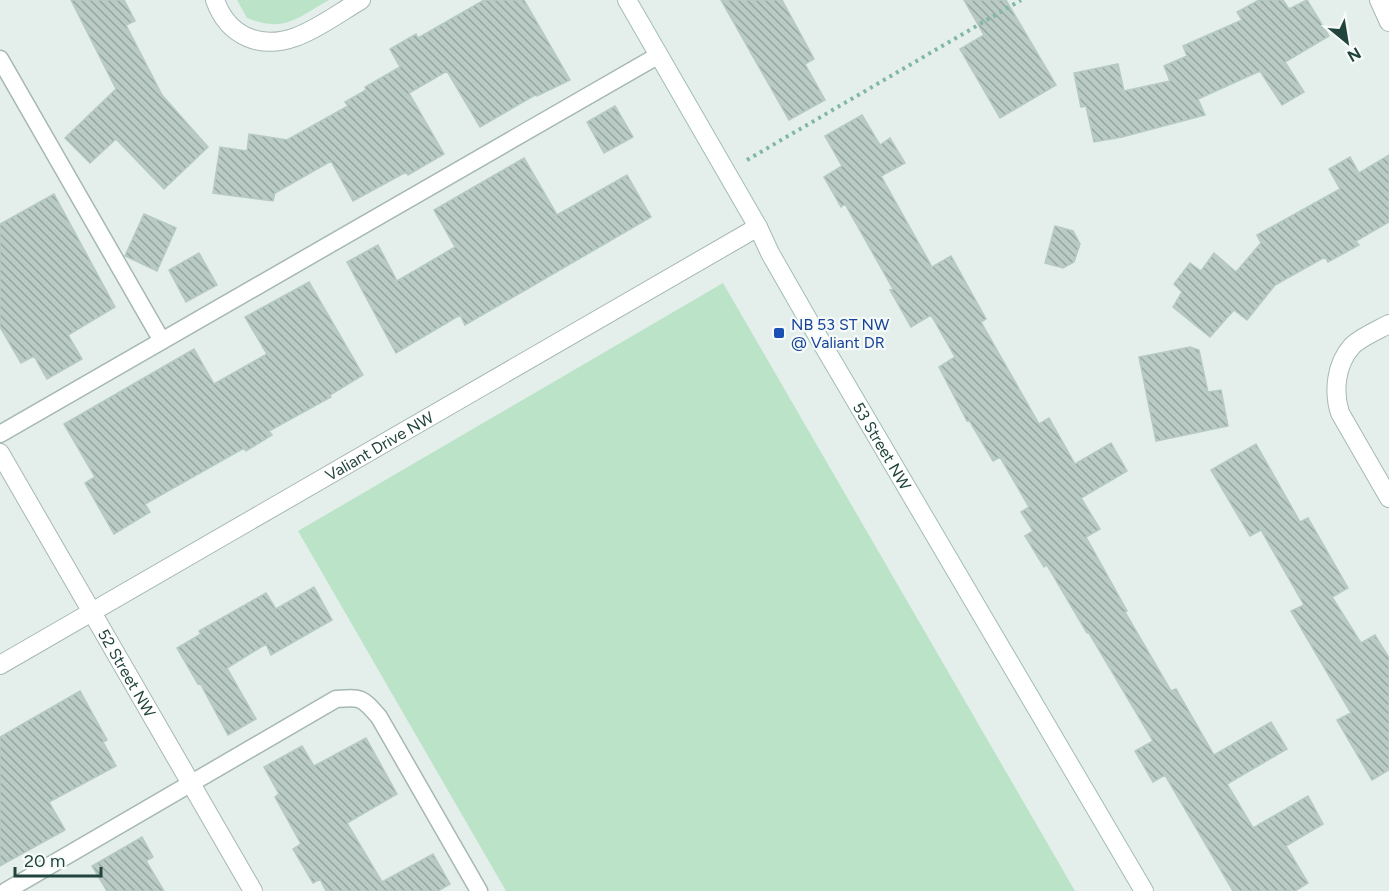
<svg xmlns="http://www.w3.org/2000/svg" width="1389" height="891" font-family="Figtree,sans-serif">
  <style>
    .green { fill: #bbe3c8 }
    .building { fill: url(#building-back-hatch); stroke: #b6cac3; stroke-width: 1.5 }
    .lines { fill: none; stroke-linecap: round; stroke-linejoin: round }
    .lane-casing { stroke: #a6b8b3; stroke-width: 19 }
    .street-casing { stroke: #a6b8b3; stroke-width: 20 }
    .secondary-casing { stroke: #a1bdb4; stroke-width: 20 }
    .path { stroke: #81b7a9; stroke-width: 4; stroke-dasharray: 3 4.5; stroke-linecap: butt }
    .lane { stroke: #fff; stroke-width: 16 }
    .street { stroke: #fff; stroke-width: 18 }
    .secondary { stroke: #fff; stroke-width: 18 }
    .transit-dot { fill: #1a4fb4; stroke: #f6fbf9; stroke-width: 2 }
    .labels { text-anchor: middle; dominant-baseline: central; stroke-width: 4.5; stroke-linejoin: round; paint-order: stroke }
    .transit-label { font-size: 16px; fill: #164399; stroke: #f6fbf9; text-anchor: start }
    .street-label { font-size: 16px; fill: #21443c; stroke: #f6fbf9 }
  </style>
  <defs>
    <pattern id="building-back-hatch" width="6" height="6" patternUnits="userSpaceOnUse" patternTransform="scale(1.5)"><rect width="6" height="6" fill="#b9cbc4"/><path d="M-1 5l2 2M0 0l6 6M5-1l2 2" fill="none" stroke="#96a6a0"/></pattern>
  </defs>
  <rect width="100%" height="100%" fill="#e4efeb"/>
  <path class="green" d="M 237,0 L 329,0 C 297,18 284,33 247,18 Z
    M 723,283 L 1075,891 L 506,891 L 298,531 Z"/>
  <path class="building" d="M 71,0 L 124,0 L 135,21 L 126,25 L 162,95 L 208,147 L 164,189 L 116,139 L 90,163 L 65,138 L 116,89 Z
    M 484,0 L 524,0 L 570,80 L 537,96 L 535,95 L 480,127 L 447,71 L 409,93 L 444,154 L 408,175 L 406,172 L 353,201 L 331,161 L 275,193 L 273,201 L 213,193 L 220,147 L 247,151 L 249,134 L 287,140 L 348,106 L 345,102 L 366,90 L 365,87 L 400,67 L 390,49 L 416,34 L 418,38 Z
    M 721,0 L 782,0 L 814,59 L 805,64 L 825,100 L 789,120 Z
    M 964,0 L 1006,0 L 1056,85 L 1000,118 L 960,49 L 984,35 Z
    M 1259,0 L 1283,0 L 1289,9 L 1307,0 L 1329,36 L 1285,62 L 1304,92 L 1282,105 L 1260,71 L 1198,99 L 1205,115 L 1122,137 L 1094,142 L 1086,106 L 1081,107 L 1074,73 L 1118,64 L 1124,91 L 1170,81 L 1164,66 L 1187,56 L 1183,46 L 1242,20 L 1237,12 Z
    M 615,106 L 633,137 L 604,153 L 587,122 Z
    M 862,115 L 880,145 L 890,138 L 905,163 L 881,176 L 932,267 L 951,256 L 986,319 L 981,322 L 1039,424 L 1049,418 L 1075,464 L 1111,443 L 1127,471 L 1081,498 L 1100,529 L 1086,537 L 1127,611 L 1125,612 L 1171,691 L 1176,689 L 1214,755 L 1271,722 L 1287,749 L 1227,784 L 1253,828 L 1308,796 L 1323,824 L 1286,846 L 1308,883 L 1295,891 L 1233,891 L 1165,775 L 1153,782 L 1135,751 L 1153,741 L 1089,633 L 1087,633 L 1047,565 L 1044,567 L 1025,536 L 1033,531 L 1021,512 L 1029,507 L 1000,457 L 993,461 L 969,420 L 967,421 L 939,367 L 955,357 L 931,315 L 911,327 L 890,290 L 893,289 L 845,204 L 841,207 L 824,177 L 842,166 L 825,136 Z
    M 1389,155 L 1389,222 L 1356,241 L 1359,245 L 1328,262 L 1325,257 L 1275,285 L 1247,320 L 1234,310 L 1210,337 L 1173,307 L 1182,292 L 1174,284 L 1190,263 L 1201,271 L 1214,253 L 1236,272 L 1261,243 L 1257,235 L 1340,189 L 1329,169 L 1350,157 L 1359,173 Z
    M 524,158 L 557,215 L 627,175 L 651,217 L 465,325 L 460,315 L 396,353 L 347,262 L 378,245 L 397,281 L 455,247 L 434,210 Z
    M 54,194 L 115,307 L 68,335 L 82,359 L 47,379 L 34,356 L 21,363 L 0,327 L 0,224 Z
    M 144,214 L 176,228 L 157,271 L 125,256 Z
    M 1055,226 L 1073,231 L 1080,244 L 1074,262 L 1063,268 L 1045,263 Z
    M 199,253 L 217,285 L 186,302 L 169,270 Z
    M 309,282 L 363,375 L 330,395 L 331,397 L 269,431 L 272,435 L 246,451 L 244,448 L 145,504 L 150,512 L 114,534 L 85,483 L 95,477 L 64,424 L 194,349 L 214,384 L 267,354 L 245,317 Z
    M 1190,347 L 1199,350 L 1208,392 L 1221,390 L 1228,426 L 1156,441 L 1139,357 Z
    M 1256,444 L 1300,522 L 1308,518 L 1348,588 L 1332,597 L 1361,643 L 1375,635 L 1389,658 L 1389,770 L 1372,780 L 1337,720 L 1351,713 L 1291,611 L 1304,605 L 1261,530 L 1250,536 L 1211,470 Z
    M 314,587 L 332,620 L 271,655 L 266,644 L 227,668 L 256,719 L 228,735 L 200,683 L 198,684 L 177,648 L 201,634 L 199,631 L 266,593 L 276,609 Z
    M 80,691 L 107,740 L 103,742 L 116,766 L 49,802 L 65,830 L 0,866 L 0,737 Z
    M 366,738 L 397,794 L 347,823 L 382,882 L 433,854 L 450,884 L 438,891 L 326,891 L 320,879 L 313,883 L 293,849 L 301,844 L 275,797 L 279,794 L 264,767 L 302,746 L 314,766 Z
    M 142,837 L 153,857 L 146,861 L 164,891 L 107,891 L 92,866 Z"/>
  <g class="lines">
    <defs>
      <path id="lane" d="M 0,59 L 162,341
        M 0,434 L 659,55
        M 6,891 L 336,699 C 361,697 362,697 379,717 L 479,891"/>
      <g id="street">
        <path d="M 215,0 C 221,17 231,30 247,37 C 287,55 328,19 361,0"/>
        <path d="M 1379,0 L 1389,22"/>
        <path d="M 1389,324 C 1378,330 1361,337 1352,346 C 1336,364 1333,391 1340,413 L 1389,498"/>
        <path id="s1" d="M 0,453 L 253,891"/>
        <path id="s2" d="M 0,665 L 758,227"/>
      </g>
      <g id="secondary">
        <path id="s3" d="M 627,0 L 758,227 L 770,253 L 810,323 L 1144,891"/>
      </g>
    </defs>
    <use href="#lane" class="lane-casing"/>
    <use href="#street" class="street-casing"/>
    <use href="#secondary" class="secondary-casing"/>
    <path class="path" d="M 747,160 L 1021,0"/>
    <use href="#lane" class="lane"/>
    <use href="#street" class="street"/>
    <use href="#secondary" class="secondary"/>
  </g>
  <rect class="transit-dot" x="773" y="327" width="12" height="12" rx="3"/>
  <g class="labels">
    <g class="transit-label">
      <text x="791" y="324">NB 53 ST NW<tspan x="791" dy="18">@ Valiant DR</tspan></text>
    </g>
    <g class="street-label">
      <text stroke="none"><textPath href="#s2" startOffset="438">Valiant Drive NW</textPath></text>
      <text stroke="none"><textPath href="#s3" startOffset="514">53 Street NW</textPath></text>
      <text stroke="none"><textPath href="#s1" startOffset="254">52 Street NW</textPath></text>
    </g>
  </g>
  <g transform="translate(1347 42) rotate(150)" stroke="#f6fbf9" stroke-width="4.5" paint-order="stroke">
  <path d="M0-4.5L10 22L0 15L-10 22Z" fill="#21443c"/>
  <text y="-9" font-size="16" font-weight="bold" text-anchor="middle" fill="#21443c">N</text>
  </g>
  <path d="M15 867v9h86v-9" fill="none" stroke="#21443c" stroke-width="3"/>
  <text x="24" y="867" font-size="18" fill="#21443c" stroke="#f6fbf9" stroke-width="4.5" paint-order="stroke">20 m</text>
</svg>
